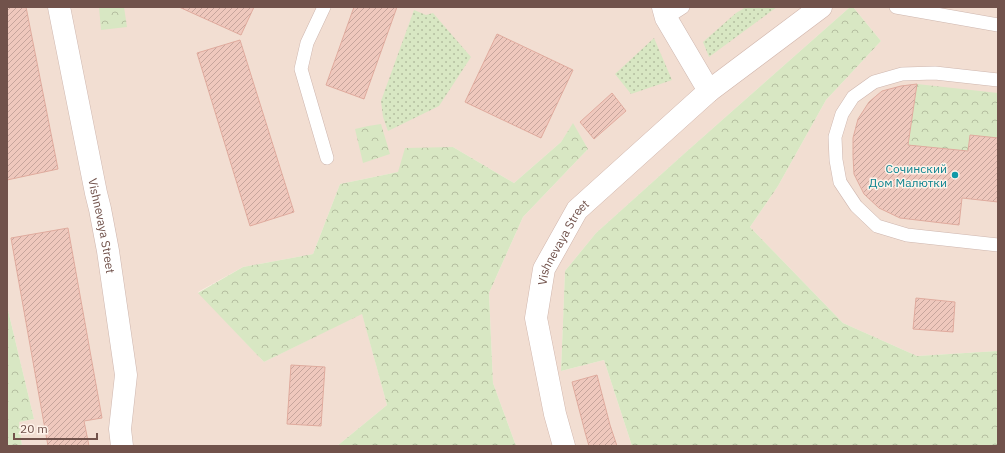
<svg xmlns="http://www.w3.org/2000/svg" width="1005" height="453" font-family="'IBM Plex Sans',sans-serif">
  <style>
    .residential { fill: #f2ded2 }
    .grass { fill: url(#grass-dots) }
    .forest { fill: url(#forest-crowns) }
    .building { fill: url(#building-hatch); stroke: #e0ab9e }
    .lines { fill: none; stroke-linecap: round; stroke-linejoin: round }
    .lane-casing { stroke: #ceb6ae; stroke-width: 14 }
    .street-casing { stroke: #ceb6ae; stroke-width: 23 }
    .secondary-casing { stroke: #d0b5ab; stroke-width: 23 }
    .lane { stroke: #fff; stroke-width: 13 }
    .street { stroke: #fff; stroke-width: 22 }
    .secondary { stroke: #fff; stroke-width: 22 }
    .culture-dot { fill: #0f9aa8; stroke: #fef2e9; stroke-width: 1.5 }
    .labels { text-anchor: middle; dominant-baseline: central; stroke-width: 3; stroke-linejoin: round; paint-order: stroke }
    .culture-label { font-size: 12px; fill: #0d838f; stroke: #fef2e9; text-anchor: end }
    .street-label { font-size: 12px; fill: #71524b; stroke: #fef2e9 }
  </style>
  <defs>
    <pattern id="grass-dots" width="8" height="8" patternUnits="userSpaceOnUse"><rect width="8" height="8" fill="#d8e7c3"/><path d="M2 2h.1M6 6h.1" fill="none" stroke="#b4bea0" stroke-width="1.8" stroke-linecap="round"/></pattern>
    <pattern id="forest-crowns" width="20" height="18" patternUnits="userSpaceOnUse"><rect width="20" height="18" fill="#d8e7c3"/><path d="M2 6a3 3 0 1 1 6 0M12 15a3 3 0 1 1 6 0" fill="none" stroke="#b4bea0"/></pattern>
    <pattern id="building-hatch" width="6" height="6" patternUnits="userSpaceOnUse"><rect width="6" height="6" fill="#efc8bd"/><path d="M-1 1l2-2M0 6l6-6M5 7l2-2" fill="none" stroke="#c6a59c"/></pattern>
  </defs>
  <rect width="100%" height="100%" fill="#fbeee3"/>
  <path class="residential" d="M 7,7 L 850,7 L 686,152 L 596,233 L 565,271 L 561,371 L 604,360 L 632,446 L 516,446 L 493,383 L 489,293 L 523,217 L 588,149 L 573,124 L 561,142 L 514,183 L 453,147 L 398,172 L 340,184 L 313,254 L 243,267 L 198,292 L 264,362 L 362,313 L 387,405 L 337,446 L 22,446 L 19,422 L 34,419 L 7,306 Z
    M 853,7 L 998,7 L 998,351 L 917,356 L 843,323 L 750,227 L 778,186 L 826,100 L 881,41 Z"/>
  <path class="grass" d="M 746,7 L 777,7 L 709,57 L 703,42 L 736,13 Z
    M 414,10 L 426,15 L 433,13 L 471,57 L 439,106 L 388,131 L 383,117 L 381,101 Z
    M 654,38 L 672,80 L 631,94 L 615,74 Z"/>
  <path class="forest" d="M 99,7 L 124,7 L 127,27 L 101,30 Z
    M 850,7 L 853,7 L 881,41 L 826,100 L 778,186 L 750,227 L 843,323 L 917,356 L 998,351 L 998,446 L 632,446 L 604,360 L 561,371 L 565,271 L 596,233 L 686,152 Z
    M 917,84 L 998,93 L 998,138 L 968,151 L 908,145 Z
    M 573,123 L 588,149 L 523,217 L 489,293 L 493,383 L 516,446 L 337,446 L 387,405 L 362,314 L 264,362 L 198,293 L 243,267 L 313,254 L 340,184 L 398,172 L 405,148 L 453,147 L 514,183 L 561,142 Z
    M 381,124 L 390,154 L 363,163 L 355,129 L 368,126 Z
    M 7,306 L 34,419 L 19,422 L 22,446 L 7,446 Z"/>
  <path class="building" d="M 7,7 L 26,7 L 58,169 L 7,180 Z
    M 179,7 L 254,7 L 241,35 Z
    M 354,7 L 397,7 L 364,99 L 326,85 Z
    M 497,34 L 573,70 L 541,138 L 465,102 Z
    M 240,40 L 294,212 L 250,226 L 197,53 Z
    M 917,84 L 908,145 L 968,151 L 970,135 L 998,138 L 998,202 L 962,198 L 959,225 L 900,218 L 879,208 L 864,194 L 854,174 L 853,156 L 853,138 L 858,119 L 869,102 L 882,91 L 901,86 Z
    M 612,93 L 626,111 L 594,139 L 580,122 Z
    M 68,228 L 102,418 L 84,421 L 89,446 L 48,446 L 11,238 Z
    M 916,298 L 955,302 L 953,332 L 913,329 Z
    M 291,365 L 325,367 L 321,426 L 287,424 Z
    M 597,375 L 610,425 L 617,446 L 589,446 L 585,432 L 572,382 Z"/>
  <g class="lines">
    <defs>
      <path id="lane" d="M 324,7 L 307,43 L 301,69 L 327,158
        M 896,7 L 998,25
        M 666,18 L 683,7
        M 998,80 L 935,73 L 902,74 L 874,82 L 853,97 L 842,114 L 835,137 L 836,160 L 840,182 L 856,206 L 877,226 L 907,235 L 998,245"/>
      <g id="street">
        <path id="s1" d="M 59,7 L 96,193 L 100,209 L 108,251 L 126,375 L 120,429 L 122,446"/>
        <path d="M 663,7 L 666,18 L 709,91"/>
      </g>
      <g id="secondary">
        <path id="s2" d="M 564,446 L 555,414 L 536,318 L 544,269 L 577,210 L 709,91 L 821,7"/>
      </g>
    </defs>
    <use href="#lane" class="lane-casing"/>
    <use href="#street" class="street-casing"/>
    <use href="#secondary" class="secondary-casing"/>
    <use href="#lane" class="lane"/>
    <use href="#street" class="street"/>
    <use href="#secondary" class="secondary"/>
  </g>
  <circle class="culture-dot" cx="955" cy="175" r="4"/>
  <g class="labels">
    <g class="culture-label">
      <text x="947" y="168">Сочинский<tspan x="947" dy="14">Дом Малютки</tspan></text>
    </g>
    <g class="street-label">
      <text stroke="none"><textPath href="#s1" startOffset="223">Vishnevaya Street</textPath></text>
      <text stroke="none"><textPath href="#s2" startOffset="213">Vishnevaya Street</textPath></text>
    </g>
  </g>
  <rect width="1005" height="453" fill="none" stroke="#71524b" stroke-width="16"/>
  <path d="M14 433v6h83v-6" fill="none" stroke="#71524b" stroke-width="2"/>
  <text x="20" y="433" font-size="12" fill="#71524b" stroke="#fef2e9" stroke-width="3" paint-order="stroke">20 m</text>
</svg>
